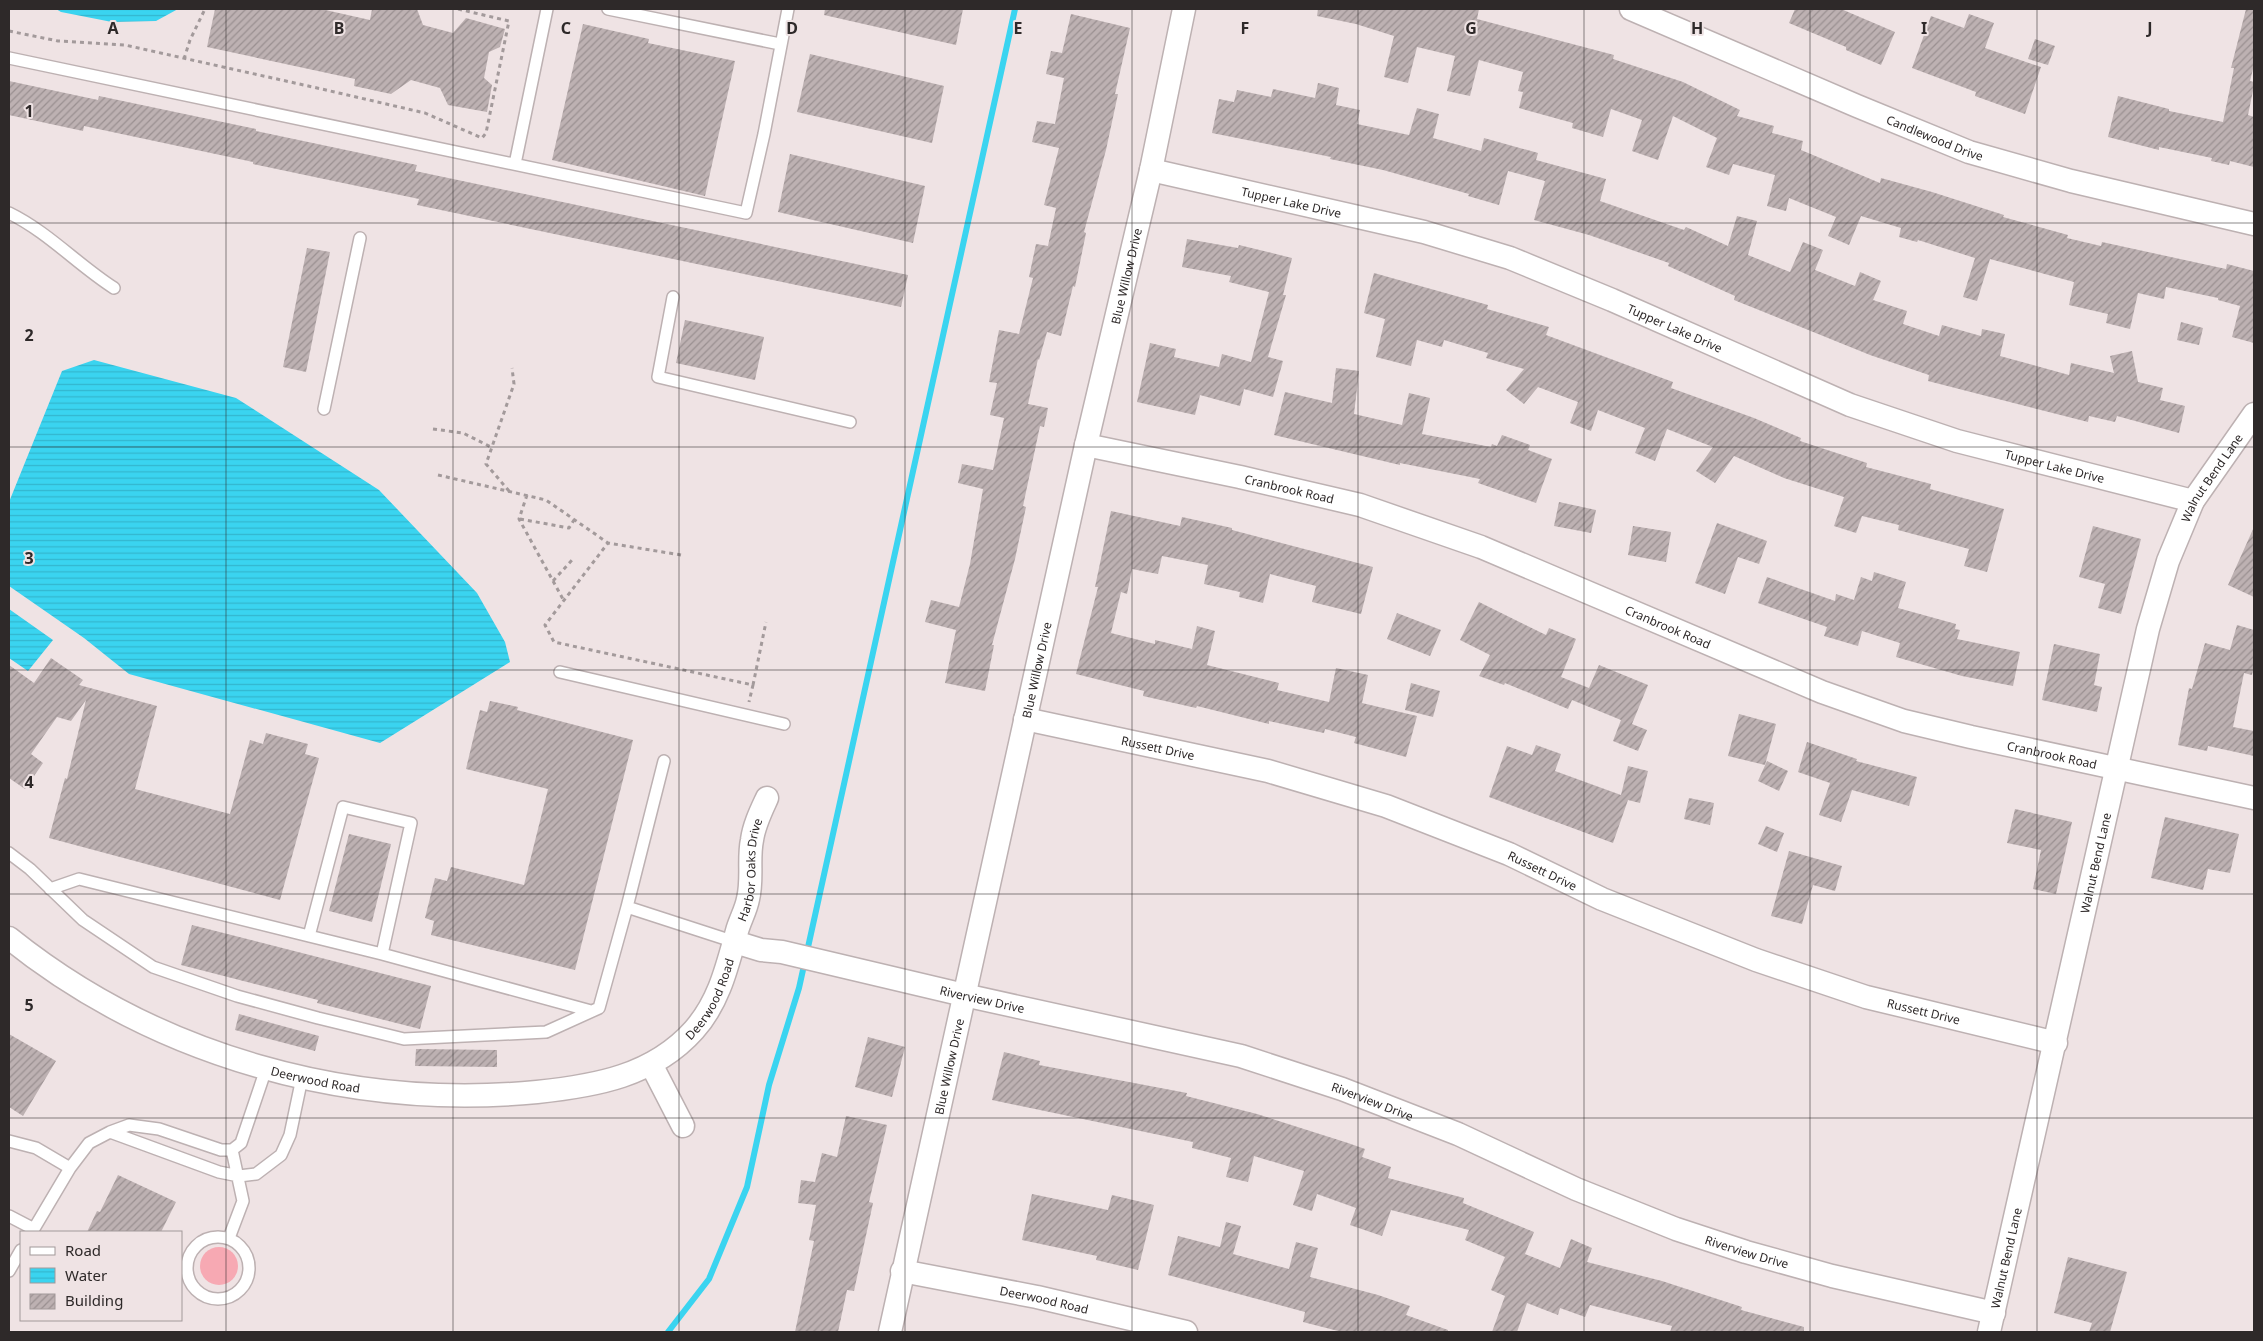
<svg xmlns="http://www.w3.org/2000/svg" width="2263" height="1341" font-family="'Noto Sans',sans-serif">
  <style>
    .grass { fill: #f7a9b3 }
    .water { fill: url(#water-rules) }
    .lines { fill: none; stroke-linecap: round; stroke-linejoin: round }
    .stream { stroke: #3ad4f0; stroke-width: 6 }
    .building { fill: url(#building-hatch) }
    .service-casing { stroke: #bdb1b2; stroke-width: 14 }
    .minor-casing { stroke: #bdb1b2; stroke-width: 25 }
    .path { stroke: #a39a9b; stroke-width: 3; stroke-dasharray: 4 4; stroke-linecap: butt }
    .service { stroke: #fff; stroke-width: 11 }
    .minor { stroke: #fff; stroke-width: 22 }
    .grid { fill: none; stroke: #2e2929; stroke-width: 1; stroke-opacity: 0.55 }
    .labels { text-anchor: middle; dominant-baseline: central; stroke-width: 4; stroke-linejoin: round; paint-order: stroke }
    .street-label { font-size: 12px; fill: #2e2929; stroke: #efe3e4 }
    .grid-label { font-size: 16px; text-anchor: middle; font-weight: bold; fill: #2e2929; stroke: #efe3e4; stroke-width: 4; stroke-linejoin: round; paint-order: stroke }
  </style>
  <defs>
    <pattern id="water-rules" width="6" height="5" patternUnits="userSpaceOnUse" patternTransform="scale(1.25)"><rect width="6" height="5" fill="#3ad4f0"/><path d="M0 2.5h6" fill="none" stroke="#33b6ce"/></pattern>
    <pattern id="building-hatch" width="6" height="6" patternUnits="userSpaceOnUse" patternTransform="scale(1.25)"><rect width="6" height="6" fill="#bdb1b2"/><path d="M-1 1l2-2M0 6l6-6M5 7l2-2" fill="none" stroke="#9a9091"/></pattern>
  </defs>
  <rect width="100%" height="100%" fill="#efe3e4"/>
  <path class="grass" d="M200 1266a19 19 0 1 1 38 0a19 19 0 1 1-38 0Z"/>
  <path class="water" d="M 56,9 L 178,9 L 156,21 L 112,22 L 61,12 Z
    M 94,360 L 236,398 L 379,490 L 477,593 L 505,642 L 510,662 L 380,743 L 129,674 L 84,638 L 9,586 L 9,502 L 62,371 Z
    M 9,609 L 53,640 L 28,671 L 9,658 Z"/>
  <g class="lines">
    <path class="stream" d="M 668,1332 L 709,1279 L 747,1187 L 769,1085 L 799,988 L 1015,9"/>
  </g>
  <path class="building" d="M 215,9 L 321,9 L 370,20 L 372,9 L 417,9 L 423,25 L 453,33 L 466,18 L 505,29 L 500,47 L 489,52 L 484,78 L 492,85 L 487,112 L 448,105 L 440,88 L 411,80 L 391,94 L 354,86 L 355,79 L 207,47 Z
    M 825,9 L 963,9 L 956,45 L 824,15 Z
    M 1318,9 L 1479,9 L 1477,19 L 1614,55 L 1613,59 L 1683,82 L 1740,110 L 1737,116 L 1774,126 L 1772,133 L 1803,141 L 1801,150 L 1880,183 L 1881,178 L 1932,192 L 2004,215 L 2003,217 L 2068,235 L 2067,238 L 2101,246 L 2102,242 L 2226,269 L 2227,264 L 2254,271 L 2254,343 L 2232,337 L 2240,306 L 2218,300 L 2218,298 L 2166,287 L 2164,299 L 2138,293 L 2130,329 L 2106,323 L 2108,314 L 2069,305 L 2074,282 L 1990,259 L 1977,301 L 1963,297 L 1975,258 L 1918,240 L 1917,242 L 1899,237 L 1901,228 L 1861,216 L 1849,245 L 1828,236 L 1836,217 L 1789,198 L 1786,211 L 1767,206 L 1775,175 L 1733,164 L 1729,175 L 1706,167 L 1717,138 L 1673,116 L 1658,160 L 1632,151 L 1642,120 L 1611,109 L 1603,137 L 1572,128 L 1573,123 L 1519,108 L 1523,92 L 1518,91 L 1523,72 L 1479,60 L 1470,96 L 1447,91 L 1455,56 L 1417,47 L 1408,83 L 1384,77 L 1394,36 L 1356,24 L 1317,16 Z
    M 1795,9 L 1841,9 L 1895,32 L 1881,65 L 1846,50 L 1846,47 L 1789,23 Z
    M 2246,9 L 2254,9 L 2254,65 L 2250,81 L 2254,82 L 2254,86 L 2248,115 L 2254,117 L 2254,167 L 2230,161 L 2229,165 L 2211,161 L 2212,158 L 2159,147 L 2159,150 L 2108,137 L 2118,96 L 2169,109 L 2169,111 L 2223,122 L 2234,68 L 2231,68 Z
    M 1071,14 L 1130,28 L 1115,94 L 1118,94 L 1106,150 L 1084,232 L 1086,233 L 1075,287 L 1073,286 L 1061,336 L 1047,332 L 1039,360 L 1038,359 L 1028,404 L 1048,408 L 1044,427 L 1040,426 L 1023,506 L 1026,507 L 1015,559 L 992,645 L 994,645 L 985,691 L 945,683 L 956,630 L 925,622 L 931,600 L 959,607 L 970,564 L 983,489 L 958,483 L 962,464 L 993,470 L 1004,418 L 990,415 L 997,383 L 989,382 L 999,330 L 1019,334 L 1033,278 L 1029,277 L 1036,244 L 1048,246 L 1056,208 L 1044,205 L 1059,148 L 1032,142 L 1037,121 L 1055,124 L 1064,78 L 1046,74 L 1051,51 L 1062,53 Z
    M 1969,14 L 1994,23 L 1985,48 L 2041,67 L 2025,114 L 1975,96 L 1976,92 L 1912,68 L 1931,16 L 1964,28 Z
    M 583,24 L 649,39 L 648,43 L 735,61 L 705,196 L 552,160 Z
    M 2035,39 L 2055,46 L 2048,65 L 2028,59 Z
    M 810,54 L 944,86 L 932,143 L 797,112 Z
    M 9,81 L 98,100 L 99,96 L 256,129 L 256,131 L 417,165 L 415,171 L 908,275 L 901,307 L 417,205 L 419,199 L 253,164 L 253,162 L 84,126 L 83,131 L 9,115 Z
    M 1318,83 L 1339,88 L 1336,105 L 1360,110 L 1357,124 L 1409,135 L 1417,108 L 1439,114 L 1433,138 L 1481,151 L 1484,138 L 1538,153 L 1536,160 L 1606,179 L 1600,201 L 1684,230 L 1686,227 L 1728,246 L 1737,216 L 1757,221 L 1748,255 L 1790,272 L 1803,242 L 1823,250 L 1815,270 L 1855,286 L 1860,272 L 1881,281 L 1873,300 L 1907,311 L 1903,324 L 1939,336 L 1942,325 L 1981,336 L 1982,329 L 2005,334 L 2000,356 L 2069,375 L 2071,363 L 2114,373 L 2110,356 L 2132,351 L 2138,382 L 2163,388 L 2160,400 L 2185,406 L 2179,433 L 2117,416 L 2115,422 L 2089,416 L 2088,422 L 1928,381 L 1929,375 L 1870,355 L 1734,300 L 1735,296 L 1668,266 L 1669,263 L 1589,235 L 1534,220 L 1545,181 L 1508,171 L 1499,205 L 1468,196 L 1469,194 L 1383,170 L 1330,159 L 1331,157 L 1212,133 L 1219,99 L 1234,102 L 1237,90 L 1271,97 L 1273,89 L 1315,98 Z
    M 790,154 L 925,186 L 913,243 L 778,212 Z
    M 1187,239 L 1238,248 L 1239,245 L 1292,258 L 1283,295 L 1286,295 L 1268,357 L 1283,361 L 1273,397 L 1244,389 L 1240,406 L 1200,395 L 1195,415 L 1137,402 L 1150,343 L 1176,349 L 1174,357 L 1219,367 L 1222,354 L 1251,362 L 1269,292 L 1229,282 L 1231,276 L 1182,267 Z
    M 307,248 L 330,252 L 306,372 L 283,367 Z
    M 1374,273 L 1488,305 L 1487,309 L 1549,327 L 1546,335 L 1673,382 L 1671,388 L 1754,418 L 1801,438 L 1800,441 L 1867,463 L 1866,467 L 1931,484 L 1930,489 L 2004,509 L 1987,572 L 1964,566 L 1969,549 L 1898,530 L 1899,525 L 1862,516 L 1856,533 L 1834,526 L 1844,497 L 1784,478 L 1734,456 L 1715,483 L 1696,471 L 1713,447 L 1667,429 L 1655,461 L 1635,453 L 1645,428 L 1598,410 L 1591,431 L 1570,423 L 1578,402 L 1538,387 L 1524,404 L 1506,390 L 1524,369 L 1486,358 L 1488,353 L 1444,340 L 1442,347 L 1417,340 L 1411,366 L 1376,357 L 1385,319 L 1364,313 Z
    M 685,320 L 764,337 L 755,380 L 676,363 Z
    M 2181,322 L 2203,328 L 2199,345 L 2177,340 Z
    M 1336,368 L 1359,371 L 1354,414 L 1402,425 L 1409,393 L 1430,398 L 1422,434 L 1491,447 L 1492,444 L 1497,446 L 1502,435 L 1530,445 L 1528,450 L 1552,459 L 1536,503 L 1478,483 L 1480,479 L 1400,463 L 1400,465 L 1274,435 L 1285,392 L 1332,403 Z
    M 1559,502 L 1596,510 L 1591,533 L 1554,526 Z
    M 1111,511 L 1180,526 L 1182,517 L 1232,528 L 1232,530 L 1373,567 L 1361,614 L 1312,602 L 1316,586 L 1270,574 L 1263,603 L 1239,597 L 1240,592 L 1204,584 L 1208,565 L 1162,556 L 1158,574 L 1132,569 L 1127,594 L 1121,592 L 1111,633 L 1155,644 L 1155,640 L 1192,649 L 1197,626 L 1215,631 L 1207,665 L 1279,683 L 1277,690 L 1329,702 L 1336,668 L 1368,675 L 1362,703 L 1417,716 L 1406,757 L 1354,743 L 1356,737 L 1325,729 L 1324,733 L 1269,721 L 1269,724 L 1197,706 L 1196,708 L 1143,696 L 1144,691 L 1076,674 L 1098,587 L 1095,587 Z
    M 1717,523 L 1767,541 L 1759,564 L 1738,557 L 1725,594 L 1695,583 Z
    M 1633,526 L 1671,532 L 1666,562 L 1628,555 Z
    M 2093,526 L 2141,539 L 2121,614 L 2098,608 L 2105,584 L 2079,577 Z
    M 2254,527 L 2254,597 L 2228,585 Z
    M 1874,572 L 1906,582 L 1898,608 L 1956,624 L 1955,629 L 1960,630 L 1957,639 L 2020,652 L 2013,686 L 1962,676 L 1896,657 L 1900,643 L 1862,631 L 1858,646 L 1824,636 L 1827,627 L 1758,603 L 1767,577 L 1835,601 L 1836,594 L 1854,600 L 1861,577 L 1872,581 Z
    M 1479,602 L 1546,635 L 1549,628 L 1576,639 L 1561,677 L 1589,688 L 1599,665 L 1648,685 L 1632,724 L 1647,730 L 1638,751 L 1613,741 L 1621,720 L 1572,700 L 1568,709 L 1505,683 L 1504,685 L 1479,676 L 1490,655 L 1460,640 Z
    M 1397,613 L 1441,630 L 1430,656 L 1387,639 Z
    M 2237,625 L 2254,630 L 2254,665 L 2252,675 L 2244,673 L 2233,727 L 2254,731 L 2254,756 L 2208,746 L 2207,751 L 2178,745 L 2189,688 L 2192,689 L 2205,643 L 2230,650 Z
    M 2054,644 L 2100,654 L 2094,685 L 2102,687 L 2097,712 L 2042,700 Z
    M 51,658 L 83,680 L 79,685 L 157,706 L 135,789 L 230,814 L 250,740 L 263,744 L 266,733 L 308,744 L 305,754 L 319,758 L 280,900 L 49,838 L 65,778 L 67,779 L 86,700 L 71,721 L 57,717 L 31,754 L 43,763 L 25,789 L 9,778 L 9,665 L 34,683 Z
    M 1411,683 L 1440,691 L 1433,717 L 1405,710 Z
    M 490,701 L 518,707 L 517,710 L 633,740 L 575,970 L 431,935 L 434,921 L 425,918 L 435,878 L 447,881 L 451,867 L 524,885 L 548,789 L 466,769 L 480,710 L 487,712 Z
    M 1739,714 L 1776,724 L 1765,765 L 1728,756 Z
    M 1807,742 L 1857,759 L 1856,761 L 1917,777 L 1909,806 L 1852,790 L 1841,822 L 1819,815 L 1830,783 L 1798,772 Z
    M 1536,745 L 1561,754 L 1555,771 L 1621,795 L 1628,766 L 1648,771 L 1640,803 L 1628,800 L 1613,843 L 1489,797 L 1507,746 L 1532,755 Z
    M 1767,761 L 1788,771 L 1779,791 L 1758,781 Z
    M 1689,798 L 1714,803 L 1710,825 L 1684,819 Z
    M 2015,809 L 2072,822 L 2056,894 L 2033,889 L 2041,850 L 2007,843 Z
    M 2165,817 L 2239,834 L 2230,873 L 2208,869 L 2203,890 L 2151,878 Z
    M 1766,826 L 1784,833 L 1777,852 L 1758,844 Z
    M 349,834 L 391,844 L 372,922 L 329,911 Z
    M 1789,851 L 1842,866 L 1835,891 L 1813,885 L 1802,924 L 1771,916 Z
    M 192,925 L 431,986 L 420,1029 L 317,1003 L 318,1000 L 181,965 Z
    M 239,1014 L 319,1036 L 315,1051 L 235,1030 Z
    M 9,1034 L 56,1061 L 23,1116 L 9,1107 Z
    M 868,1037 L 905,1047 L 892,1097 L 855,1087 Z
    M 416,1049 L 497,1050 L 497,1067 L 415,1066 Z
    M 1004,1052 L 1040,1061 L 1039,1065 L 1187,1093 L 1186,1096 L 1257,1114 L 1348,1143 L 1365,1149 L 1362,1157 L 1391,1167 L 1388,1178 L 1464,1198 L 1463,1203 L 1534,1232 L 1525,1254 L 1560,1268 L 1571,1239 L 1592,1248 L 1587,1262 L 1662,1281 L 1742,1307 L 1741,1310 L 1804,1327 L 1804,1332 L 1670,1332 L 1672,1326 L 1590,1305 L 1585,1317 L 1560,1308 L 1558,1315 L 1527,1303 L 1517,1332 L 1492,1332 L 1505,1296 L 1491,1290 L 1505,1257 L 1465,1240 L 1469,1230 L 1391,1210 L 1382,1236 L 1350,1225 L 1356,1208 L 1317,1194 L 1312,1211 L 1293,1205 L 1304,1171 L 1254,1156 L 1248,1182 L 1226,1177 L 1231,1158 L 1192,1148 L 1193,1142 L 992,1100 Z
    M 846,1116 L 887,1125 L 869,1202 L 873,1203 L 854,1291 L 847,1290 L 838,1332 L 795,1332 L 814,1241 L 809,1240 L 816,1205 L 798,1203 L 801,1180 L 815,1182 L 822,1153 L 837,1157 Z
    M 118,1175 L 176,1202 L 161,1232 L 87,1232 L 97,1211 L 100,1212 Z
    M 1032,1194 L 1108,1210 L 1112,1195 L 1154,1205 L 1138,1270 L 1096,1260 L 1097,1256 L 1022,1240 Z
    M 1226,1222 L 1241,1226 L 1233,1254 L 1289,1269 L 1296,1242 L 1318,1248 L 1310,1277 L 1378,1295 L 1410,1306 L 1406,1315 L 1448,1330 L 1448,1332 L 1342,1332 L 1303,1322 L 1305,1312 L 1168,1275 L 1178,1236 L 1220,1247 Z
    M 2068,1257 L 2127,1272 L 2110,1332 L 2089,1332 L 2092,1323 L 2054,1313 Z"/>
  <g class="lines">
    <defs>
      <path id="service" d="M 608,9 L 780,44
        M 9,58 L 746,213 L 764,134 L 788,9
        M 515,164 L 547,9
        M 9,213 C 48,232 78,265 114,288
        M 673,297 L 658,377 L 850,422
        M 324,409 L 360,238
        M 560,672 L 784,724
        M 9,853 L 30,869 L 83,920 L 153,967 L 237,996 L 318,1018 L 404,1039 L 546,1032 L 599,1008 L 627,907 L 735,942
        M 50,889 L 79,879 L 309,936 L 343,807 L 411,823 L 382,954 L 591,1011
        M 627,907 L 664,761
        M 309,936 L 382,954
        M 110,1132 L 219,1172 L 239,1176 L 256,1174 L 281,1155 L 290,1135 L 302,1078
        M 9,1141 L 36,1148 L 70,1168
        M 9,1216 L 34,1229
        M 32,1232 L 70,1168 L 89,1143 L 110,1132 L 129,1125 L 159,1129 L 221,1150 L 232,1150 L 241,1143 L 266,1069
        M187 1268a31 31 0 1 1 62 0a31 31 0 1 1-62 0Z
        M 229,1238 L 243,1201 L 232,1150
        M 9,1271 L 21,1250"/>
      <g id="minor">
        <path id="s1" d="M 1631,9 L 1857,106 L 1969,152 L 2071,181 L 2254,224"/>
        <path id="s2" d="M 1151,170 L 1424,232 L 1510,258 L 1612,300 L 1850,405 L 1957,441 L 2193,501"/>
        <path id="s3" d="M 1086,445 L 1240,477 L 1360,505 L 1481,547 L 1822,692 L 1904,721 L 1971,737 L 2254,798"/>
        <path id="s4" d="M 1025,719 L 1268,771 L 1386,806 L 1509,854 L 1602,899 L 1756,960 L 1866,997 L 2056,1043"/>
        <path id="s5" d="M 9,938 C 156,1056 349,1110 537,1092 C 595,1086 653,1076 694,1030 C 719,1002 727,967 737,931 C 740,920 746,910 748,899 C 753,879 748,859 752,840 C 754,825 761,811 767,798"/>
        <path id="s6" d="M 735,942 L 761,950 L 782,952 L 964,995 L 1241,1056 L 1342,1089 L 1458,1134 L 1576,1189 L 1676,1229 L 1746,1252 L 1832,1276 L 1994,1313"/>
        <path d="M 651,1064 L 683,1126"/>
        <path id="s7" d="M 902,1271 L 1037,1297 L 1186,1332"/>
        <path id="s8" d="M 890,1332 L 1086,445 L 1151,170 L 1184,9"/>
        <path id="s9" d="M 1989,1332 L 2148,629 L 2168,561 L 2193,501 L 2254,414"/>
      </g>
    </defs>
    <use href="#service" class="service-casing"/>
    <use href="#minor" class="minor-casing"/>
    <path class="path" d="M 9,31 L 58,41 L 125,45 L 326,90 L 425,113 L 482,138 L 486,133 L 509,21 L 458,9
      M 184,59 L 190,40 L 205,9
      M 433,429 L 463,433 L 491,447
      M 438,475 L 546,500 L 608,543
      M 509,491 L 486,464 L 514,384 L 512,368
      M 527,495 L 519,519 L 564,601
      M 520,519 L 569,528 L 574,520
      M 681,555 L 608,543 L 545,625 L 554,642 L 753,685 L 749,702
      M 553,581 L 572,560
      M 753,685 L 766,622"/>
    <use href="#service" class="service"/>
    <use href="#minor" class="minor"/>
  </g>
  <path class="grid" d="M 226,9 L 226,1332M 453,9 L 453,1332M 679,9 L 679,1332M 905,9 L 905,1332M 1132,9 L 1132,1332M 1358,9 L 1358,1332M 1584,9 L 1584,1332M 1810,9 L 1810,1332M 2037,9 L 2037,1332M 9,223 L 2254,223M 9,447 L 2254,447M 9,670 L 2254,670M 9,894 L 2254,894M 9,1118 L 2254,1118"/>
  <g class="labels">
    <g class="street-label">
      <text stroke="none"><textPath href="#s1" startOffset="330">Candlewood Drive</textPath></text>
      <text stroke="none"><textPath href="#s2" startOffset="144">Tupper Lake Drive</textPath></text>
      <text stroke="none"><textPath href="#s8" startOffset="1082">Blue Willow Drive</textPath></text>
      <text stroke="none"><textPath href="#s2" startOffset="549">Tupper Lake Drive</textPath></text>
      <text stroke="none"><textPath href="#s2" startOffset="954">Tupper Lake Drive</textPath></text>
      <text stroke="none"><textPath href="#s9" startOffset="886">Walnut Bend Lane</textPath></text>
      <text stroke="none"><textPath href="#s3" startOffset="208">Cranbrook Road</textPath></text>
      <text stroke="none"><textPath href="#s3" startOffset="612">Cranbrook Road</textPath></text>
      <text stroke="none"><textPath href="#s8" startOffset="678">Blue Willow Drive</textPath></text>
      <text stroke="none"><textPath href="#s4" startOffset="136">Russett Drive</textPath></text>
      <text stroke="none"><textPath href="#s3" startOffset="1018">Cranbrook Road</textPath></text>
      <text stroke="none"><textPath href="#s9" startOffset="481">Walnut Bend Lane</textPath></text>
      <text stroke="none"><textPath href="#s5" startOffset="909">Harbor Oaks Drive</textPath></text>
      <text stroke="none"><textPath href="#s4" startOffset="541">Russett Drive</textPath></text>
      <text stroke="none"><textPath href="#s5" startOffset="772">Deerwood Road</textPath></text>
      <text stroke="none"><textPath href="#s6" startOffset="254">Riverview Drive</textPath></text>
      <text stroke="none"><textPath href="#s4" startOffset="948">Russett Drive</textPath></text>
      <text stroke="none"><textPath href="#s8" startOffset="272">Blue Willow Drive</textPath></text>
      <text stroke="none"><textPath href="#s5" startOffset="341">Deerwood Road</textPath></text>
      <text stroke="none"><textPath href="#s6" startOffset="658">Riverview Drive</textPath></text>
      <text stroke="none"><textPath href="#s6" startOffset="1062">Riverview Drive</textPath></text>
      <text stroke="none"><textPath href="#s9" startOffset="76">Walnut Bend Lane</textPath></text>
      <text stroke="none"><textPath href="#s7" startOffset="145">Deerwood Road</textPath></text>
    </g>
  </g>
  <g class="grid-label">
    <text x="113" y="34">A</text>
    <text x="339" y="34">B</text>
    <text x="566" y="34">C</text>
    <text x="792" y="34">D</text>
    <text x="1018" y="34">E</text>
    <text x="1245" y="34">F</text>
    <text x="1471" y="34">G</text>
    <text x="1697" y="34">H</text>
    <text x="1924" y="34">I</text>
    <text x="2150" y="34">J</text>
    <text x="29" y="117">1</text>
    <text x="29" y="341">2</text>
    <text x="29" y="564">3</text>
    <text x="29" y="788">4</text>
    <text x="29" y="1011">5</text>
  </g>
  <rect width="2263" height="1341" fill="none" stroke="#2e2929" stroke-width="20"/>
  <rect x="20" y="1231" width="162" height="90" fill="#efe3e4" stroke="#a29999"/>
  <rect x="30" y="1247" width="25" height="8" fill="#ffffff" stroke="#a29999"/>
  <text x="65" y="1256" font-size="15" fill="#2e2929">Road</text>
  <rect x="30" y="1268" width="25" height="15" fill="url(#water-rules)" stroke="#a29999"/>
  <text x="65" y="1281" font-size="15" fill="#2e2929">Water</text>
  <rect x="30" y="1294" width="25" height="15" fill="url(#building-hatch)" stroke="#a29999"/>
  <text x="65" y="1306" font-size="15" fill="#2e2929">Building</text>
</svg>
